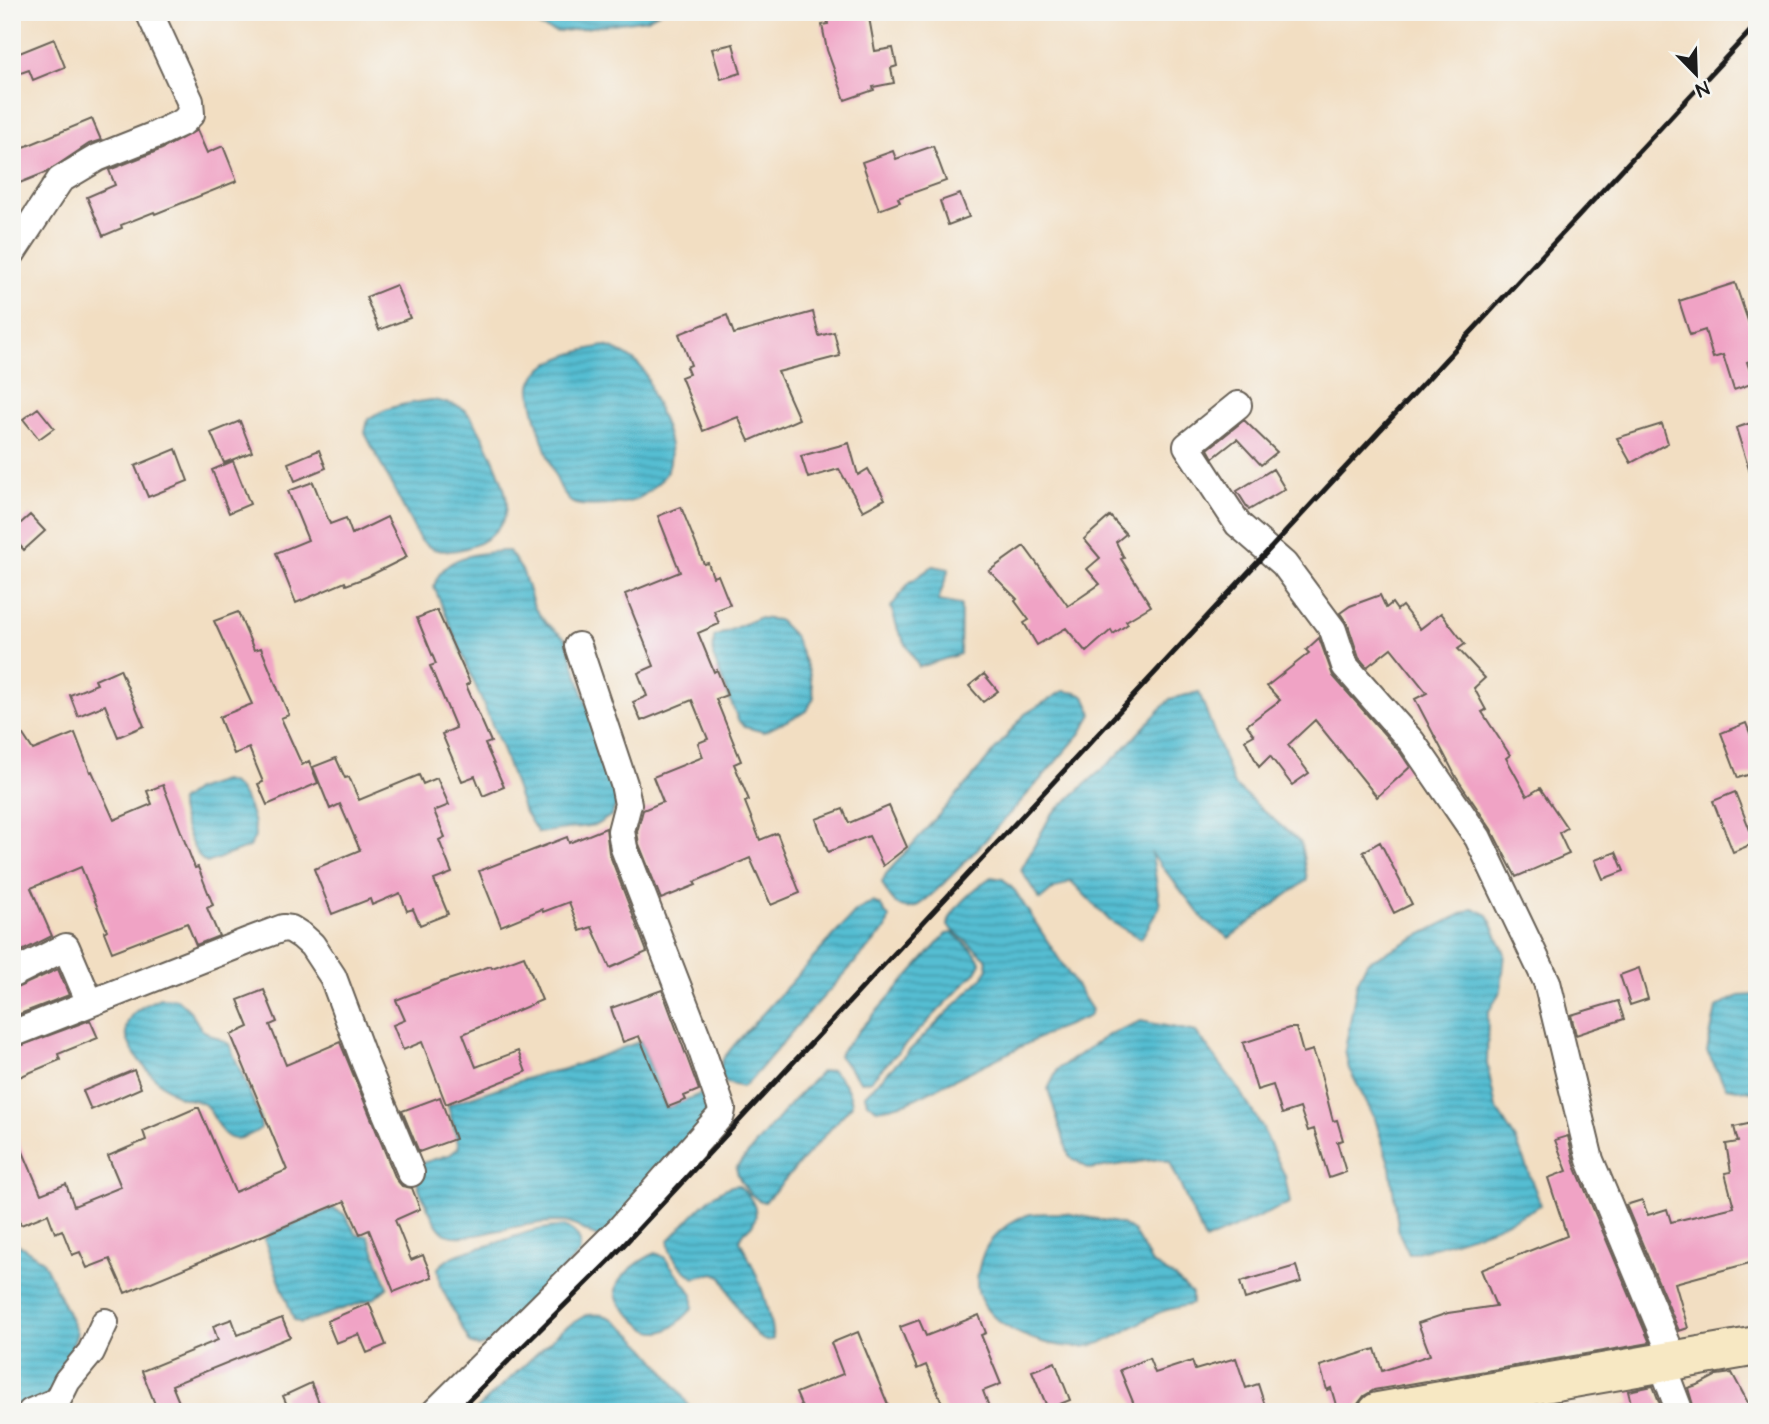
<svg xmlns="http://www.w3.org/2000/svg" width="1769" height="1424" font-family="'Architects Daughter',sans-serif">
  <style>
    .water { fill: url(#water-rules); stroke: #386c77; stroke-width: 2 }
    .building { fill: #f0a3c5 }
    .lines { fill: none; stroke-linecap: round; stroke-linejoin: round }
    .street-casing { stroke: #676056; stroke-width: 30 }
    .secondary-casing { stroke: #676056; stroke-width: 42 }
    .street { stroke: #fff; stroke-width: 26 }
    .secondary { stroke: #f7e8c3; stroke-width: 38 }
    .rail { stroke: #1c1c1c; stroke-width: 5 }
  </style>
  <defs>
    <pattern id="water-rules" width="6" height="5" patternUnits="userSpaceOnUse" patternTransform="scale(1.75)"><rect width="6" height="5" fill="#55bdd2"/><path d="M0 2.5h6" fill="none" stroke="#4699aa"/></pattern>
  </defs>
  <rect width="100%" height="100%" fill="#f6f6f2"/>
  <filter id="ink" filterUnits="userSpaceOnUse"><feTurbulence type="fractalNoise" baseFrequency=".0143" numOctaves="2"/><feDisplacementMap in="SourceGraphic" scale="14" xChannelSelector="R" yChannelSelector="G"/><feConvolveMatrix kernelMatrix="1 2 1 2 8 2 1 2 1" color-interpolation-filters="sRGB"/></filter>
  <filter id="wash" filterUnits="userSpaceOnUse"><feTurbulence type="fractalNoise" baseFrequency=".00686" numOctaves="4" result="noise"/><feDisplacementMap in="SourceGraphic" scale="28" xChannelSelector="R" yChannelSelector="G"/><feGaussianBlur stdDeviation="1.57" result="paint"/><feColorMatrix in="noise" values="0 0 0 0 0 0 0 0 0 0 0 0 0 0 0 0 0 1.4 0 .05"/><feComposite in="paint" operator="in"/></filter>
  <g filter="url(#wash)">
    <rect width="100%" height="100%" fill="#f2dec2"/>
    <path class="water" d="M 526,12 L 660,12 L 647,19 L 557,32 C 544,29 532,25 526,12 Z
      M 605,346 C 618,350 632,357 641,367 C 648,374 650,388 653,397 C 663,421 683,459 660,481 C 654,487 646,494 639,498 C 627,505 584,509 571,502 C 556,492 533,413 531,393 C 530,389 532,382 534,378 C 543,359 586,349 605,346 Z
      M 432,400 C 441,402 455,403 463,409 C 479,420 507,486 507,505 C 506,538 461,557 433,549 C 428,547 423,542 420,540 L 365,433 L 368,419 C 387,406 409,403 432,400 Z
      M 509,551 L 523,572 L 534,607 L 546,623 L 566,639 L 617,801 L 612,815 L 596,825 L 538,833 L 523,809 L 501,746 L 434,587 C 441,555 481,552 509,551 Z
      M 933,566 L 949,569 L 938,601 L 961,605 L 960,654 L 919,667 L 898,630 L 891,607 L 909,583 Z
      M 758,618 L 778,620 L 794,636 L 809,671 L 814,697 L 807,711 L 764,732 L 745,727 L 738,720 L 713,656 L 714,637 Z
      M 1063,691 C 1084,693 1086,694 1092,714 L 1081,733 C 1057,760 934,904 912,908 C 896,911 887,894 882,882 L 886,874 L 970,780 L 1025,714 Z
      M 1199,692 L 1234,785 L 1301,843 L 1307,880 L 1229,938 L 1205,921 L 1152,854 L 1160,906 L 1141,939 L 1110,921 L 1071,881 L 1052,890 L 1040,900 L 1021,870 L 1051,815 L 1118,755 L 1170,699 Z
      M 223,781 C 244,783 255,819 255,837 L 249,847 L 207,863 C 195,859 178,814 180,801 L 195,790 Z
      M 991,877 L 1003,879 L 1015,891 L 1092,1010 L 1088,1017 L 1055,1030 L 908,1102 L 878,1110 L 867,1102 L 865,1095 L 982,978 L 988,968 L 986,958 L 948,926 C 949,909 978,886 991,877 Z
      M 873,902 L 880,905 L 889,918 L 886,929 L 802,1020 L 750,1081 L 742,1087 L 726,1083 L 719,1070 L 723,1059 L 735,1044 L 856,911 Z
      M 1473,908 L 1488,915 L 1505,954 L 1501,990 L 1488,1013 L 1487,1064 L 1496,1108 L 1516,1140 L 1541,1205 C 1498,1229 1457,1241 1409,1254 L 1399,1233 L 1390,1167 L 1375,1119 L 1349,1069 L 1345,1050 L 1357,983 L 1367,962 Z
      M 953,933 L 974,952 L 981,963 L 976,972 L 870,1081 L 861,1082 L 839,1056 L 841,1051 L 946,934 Z
      M 1757,995 L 1757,1092 L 1726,1087 L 1707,1052 L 1716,1008 L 1739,996 Z
      M 160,998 L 177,999 L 190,1011 L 202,1030 L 229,1044 L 260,1117 L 261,1128 C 255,1133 240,1141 231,1138 C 217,1133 215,1113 204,1104 C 196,1099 186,1100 178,1096 C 160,1086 120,1048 127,1024 C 130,1011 149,1003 160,998 Z
      M 1141,1021 L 1196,1032 L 1236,1085 L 1262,1127 L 1285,1176 L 1290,1203 L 1205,1241 L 1170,1162 L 1160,1159 L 1089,1169 L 1069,1156 L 1048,1089 L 1058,1069 L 1110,1034 Z
      M 641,1041 L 666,1108 L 700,1094 L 707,1095 L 709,1115 L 602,1238 C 588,1235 577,1223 563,1222 C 547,1222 529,1224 514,1227 C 498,1230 459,1242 444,1233 C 436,1227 431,1214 427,1206 C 420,1193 414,1179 416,1165 L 451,1154 L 459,1147 L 448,1106 L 450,1104 L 537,1075 L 565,1069 Z
      M 831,1070 C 842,1077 851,1093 852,1105 L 765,1202 C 751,1200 739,1181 736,1168 L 790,1104 L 821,1072 Z
      M 738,1185 C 748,1193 760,1208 754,1222 C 750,1230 742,1231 740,1241 C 757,1271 769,1306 773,1339 C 768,1341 766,1342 762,1339 C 749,1332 728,1290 721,1276 L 714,1273 L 695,1278 C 684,1271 666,1254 669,1240 C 687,1223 714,1186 738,1185 Z
      M 333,1208 L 344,1214 L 357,1235 L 368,1235 L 388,1287 L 375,1298 L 301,1323 L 294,1320 L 264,1239 L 271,1234 Z
      M 1065,1213 L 1122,1224 L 1134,1232 L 1152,1263 L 1174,1277 L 1192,1294 L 1192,1304 C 1181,1307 1167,1309 1156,1314 C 1131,1326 1107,1347 1078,1347 C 1036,1347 964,1320 979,1268 C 981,1259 983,1251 989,1243 C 999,1231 1011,1220 1027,1215 C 1038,1212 1053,1214 1065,1213 Z
      M 564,1226 C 577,1233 583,1239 579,1254 L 486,1345 L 479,1347 L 470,1343 L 440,1285 L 438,1268 C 453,1251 473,1251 493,1244 C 521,1235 534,1228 564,1226 Z
      M 12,1240 L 43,1261 L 77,1333 L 53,1397 L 17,1412 L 12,1412 Z
      M 656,1253 L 664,1257 L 693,1295 L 693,1308 C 684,1317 672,1332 658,1332 C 648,1332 641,1325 635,1319 C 628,1312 617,1304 616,1293 C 614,1277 644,1258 656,1253 Z
      M 586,1315 C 591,1315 597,1314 603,1315 C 629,1320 679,1388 692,1412 L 474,1412 L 562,1330 Z"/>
    <g id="blocks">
      <path class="building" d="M 826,12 L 868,12 L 875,51 L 893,48 L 897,66 L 891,68 L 894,83 L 873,87 L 874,90 L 845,100 L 827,50 L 822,25 L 828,24 Z
        M 54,39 L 65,67 L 33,80 L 29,70 L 12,76 L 12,56 Z
        M 733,44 L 741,73 L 721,79 L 712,49 Z
        M 92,119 L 101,140 L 89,144 L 47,172 L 12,186 L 12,152 Z
        M 197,130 L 207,153 L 223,146 L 237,181 L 155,214 L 154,212 L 121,225 L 122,228 L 103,236 L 87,197 L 115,185 L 109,170 L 162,149 Z
        M 933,146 L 946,181 L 898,198 L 900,202 L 879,210 L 862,162 L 893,151 L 896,159 Z
        M 960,194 L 969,217 L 948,225 L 940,201 Z
        M 1735,283 L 1757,347 L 1757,359 L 1747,362 L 1754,383 L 1734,390 L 1723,355 L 1713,358 L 1705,330 L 1690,335 L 1679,301 Z
        M 396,285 L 410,318 L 379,330 L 366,297 Z
        M 813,312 L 819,336 L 834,332 L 840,356 L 778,372 L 799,419 L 749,441 L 738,417 L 703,431 L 681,377 L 689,374 L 686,367 L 691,365 L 679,334 L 727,315 L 734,334 Z
        M 38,408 L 54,428 L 39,439 L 23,419 Z
        M 1244,420 L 1277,452 L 1261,465 L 1237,439 L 1213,458 L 1208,449 Z
        M 240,421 L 252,452 L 224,463 L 211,433 Z
        M 1757,421 L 1757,481 L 1753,482 L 1736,428 Z
        M 1662,424 L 1668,443 L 1631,463 L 1617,438 Z
        M 849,443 L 858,475 L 868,469 L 885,499 L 863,511 L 839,469 L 808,478 L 801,456 Z
        M 176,449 L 188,481 L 148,497 L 135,466 Z
        M 319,450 L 326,468 L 295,481 L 288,463 Z
        M 233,461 L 250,504 L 229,513 L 212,470 Z
        M 1273,469 L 1285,489 L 1249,510 L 1237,491 Z
        M 313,482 L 330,524 L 346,518 L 352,534 L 387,517 L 407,557 L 367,577 L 346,585 L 345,582 L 296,603 L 276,553 L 308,540 L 288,491 Z
        M 681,507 L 704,564 L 708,563 L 713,577 L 718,575 L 730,605 L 714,611 L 719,624 L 698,633 L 714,672 L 717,670 L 727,695 L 716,699 L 741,761 L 734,764 L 749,800 L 745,802 L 760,840 L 777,833 L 800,893 L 771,905 L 750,858 L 694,882 L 696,885 L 661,899 L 639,844 L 637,832 L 643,810 L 663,802 L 653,777 L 703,757 L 698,743 L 708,739 L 692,700 L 641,721 L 633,702 L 647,696 L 638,673 L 654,666 L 625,594 L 680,572 L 658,516 Z
        M 30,515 L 45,531 L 24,550 L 12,537 L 12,531 Z
        M 1110,516 L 1126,534 L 1116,542 L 1124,558 L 1121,559 L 1151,606 L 1126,621 L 1128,624 L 1113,634 L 1111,630 L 1086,652 L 1066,628 L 1037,645 L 1024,623 L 1029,620 L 1015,601 L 1017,599 L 989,571 L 1024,546 L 1068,606 L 1100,584 L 1087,569 L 1100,558 L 1084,539 Z
        M 1380,595 L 1386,608 L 1392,603 L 1397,610 L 1402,606 L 1420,629 L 1441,613 L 1465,644 L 1458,649 L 1485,678 L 1474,688 L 1486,710 L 1482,712 L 1510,755 L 1506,758 L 1527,796 L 1540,788 L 1567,828 L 1559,833 L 1569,854 L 1516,877 L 1491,829 L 1456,777 L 1415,699 L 1427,693 L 1391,648 L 1367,667 L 1359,658 L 1348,625 L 1340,613 L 1350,606 Z
        M 437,610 L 470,683 L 466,685 L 491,742 L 485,744 L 504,787 L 483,796 L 475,776 L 462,781 L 442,734 L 456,728 L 430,666 L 436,664 L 417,618 Z
        M 238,612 L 254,650 L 261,648 L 279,692 L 289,715 L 281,718 L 302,765 L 309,761 L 318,783 L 267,805 L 258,784 L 263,782 L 249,748 L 234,754 L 219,717 L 252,704 L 214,621 Z
        M 1319,638 L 1333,676 L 1400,752 L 1410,767 L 1377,797 L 1315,720 L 1288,745 L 1309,773 L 1292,785 L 1270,756 L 1259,767 L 1245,740 L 1254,735 L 1247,725 L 1280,700 L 1267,686 L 1309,653 L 1306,650 Z
        M 120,669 L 144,726 L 118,737 L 105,705 L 78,716 L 70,695 L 97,684 L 95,680 Z
        M 984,674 L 998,691 L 983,702 L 969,686 Z
        M 12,718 L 33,750 L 75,733 L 90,772 L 92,771 L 114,820 L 152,804 L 147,791 L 163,785 L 195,868 L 198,867 L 213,905 L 207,908 L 219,936 L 196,945 L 187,923 L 112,952 L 104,932 L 107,930 L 81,867 L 31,888 L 52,936 L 12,956 Z
        M 1746,723 L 1757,751 L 1757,772 L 1738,778 L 1721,733 Z
        M 336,758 L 345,778 L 349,777 L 359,800 L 419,775 L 423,784 L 437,778 L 449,805 L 434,811 L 445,837 L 439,840 L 452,873 L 434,880 L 448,914 L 420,925 L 413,909 L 407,911 L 400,893 L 372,905 L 370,899 L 332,914 L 314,869 L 360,850 L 340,804 L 330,809 L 313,767 Z
        M 1735,792 L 1755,843 L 1733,852 L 1713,801 Z
        M 889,806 L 907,847 L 883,866 L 869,836 L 828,852 L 816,819 L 843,809 L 849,823 Z
        M 606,828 L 609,853 L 647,952 L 610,968 L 592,927 L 580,931 L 569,902 L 543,912 L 542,909 L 501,926 L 479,871 L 567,837 L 569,843 Z
        M 1380,842 L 1412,904 L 1394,913 L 1363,852 Z
        M 1616,852 L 1624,871 L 1603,879 L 1595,860 Z
        M 524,956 L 542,1000 L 463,1034 L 476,1067 L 518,1051 L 526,1072 L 446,1104 L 422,1042 L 403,1050 L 393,1025 L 405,1020 L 396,1000 L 442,982 L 491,966 L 492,968 Z
        M 1639,968 L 1648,999 L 1630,1005 L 1620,975 Z
        M 58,969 L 69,995 L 12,1017 L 12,990 Z
        M 264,990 L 277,1022 L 270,1025 L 286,1065 L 340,1042 L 396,1179 L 402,1186 L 412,1188 L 420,1209 L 395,1220 L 411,1260 L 423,1255 L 432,1277 L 394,1292 L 369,1230 L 360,1234 L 345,1201 L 125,1293 L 110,1259 L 87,1268 L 80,1252 L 72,1255 L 62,1230 L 55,1233 L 48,1214 L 21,1225 L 12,1205 L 12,1126 L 41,1194 L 66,1184 L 74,1206 L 121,1187 L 108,1156 L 146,1140 L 143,1131 L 196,1108 L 199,1108 L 235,1192 L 287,1170 L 231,1035 L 249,1027 L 238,1000 Z
        M 662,990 L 699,1090 L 684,1096 L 686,1100 L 668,1107 L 639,1036 L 623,1042 L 611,1008 Z
        M 1618,1001 L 1624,1019 L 1576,1035 L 1571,1015 Z
        M 90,1020 L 98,1038 L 58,1054 L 60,1060 L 12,1080 L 12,1049 Z
        M 1289,1028 L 1296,1028 L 1303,1053 L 1313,1050 L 1319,1067 L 1333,1121 L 1337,1120 L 1343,1140 L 1337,1142 L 1346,1172 L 1329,1178 L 1314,1129 L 1308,1131 L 1300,1108 L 1282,1114 L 1273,1085 L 1257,1090 L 1243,1043 Z
        M 134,1070 L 141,1088 L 91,1110 L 83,1091 Z
        M 440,1097 L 455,1139 L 419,1152 L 402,1111 Z
        M 1757,1122 L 1757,1261 L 1675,1283 L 1688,1328 L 1679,1331 L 1626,1205 L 1642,1200 L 1648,1215 L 1667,1209 L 1671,1222 L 1734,1207 L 1725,1173 L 1731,1172 L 1726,1144 L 1738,1142 L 1734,1127 Z
        M 1568,1136 L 1575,1166 L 1650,1343 L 1374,1390 L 1364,1396 L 1358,1404 L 1357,1412 L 1338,1412 L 1331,1388 L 1327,1390 L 1320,1366 L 1375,1349 L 1382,1371 L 1430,1355 L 1418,1323 L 1448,1313 L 1496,1306 L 1481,1270 L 1567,1236 L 1548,1178 L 1567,1171 L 1555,1140 Z
        M 1296,1266 L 1301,1282 L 1245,1299 L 1240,1282 Z
        M 369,1303 L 386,1345 L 367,1353 L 359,1334 L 336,1343 L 327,1321 Z
        M 979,1315 L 986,1333 L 981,1335 L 1001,1384 L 983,1391 L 991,1412 L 946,1412 L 926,1365 L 917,1369 L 900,1327 L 919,1320 L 926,1336 Z
        M 282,1318 L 290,1337 L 172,1385 L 183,1412 L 158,1412 L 142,1371 L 218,1340 L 213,1326 L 232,1319 L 238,1335 Z
        M 858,1332 L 891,1412 L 804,1412 L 796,1393 L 843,1374 L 831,1343 Z
        M 1149,1358 L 1155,1373 L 1192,1361 L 1195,1370 L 1236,1358 L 1246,1388 L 1258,1384 L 1267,1412 L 1137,1412 L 1120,1370 Z
        M 1055,1362 L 1070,1400 L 1048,1409 L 1032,1371 Z
        M 1732,1373 L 1753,1412 L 1695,1412 L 1688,1388 L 1700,1384 L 1717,1375 Z
        M 311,1383 L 323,1412 L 290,1412 L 283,1396 Z
        M 1653,1386 L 1663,1412 L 1622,1412 L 1622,1406 L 1631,1403 L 1628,1391 Z"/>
    </g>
  </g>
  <g filter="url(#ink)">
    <use href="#blocks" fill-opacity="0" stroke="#676056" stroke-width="2"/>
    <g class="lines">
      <defs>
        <path id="street" d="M 12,253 L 60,180 L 97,158 L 155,135 L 183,122 L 191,114 L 190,101 L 149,12
          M 1238,405 L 1187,446 L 1238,524 L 1284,564 L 1333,630 L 1345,666 L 1412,742 L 1478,838 L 1547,982 L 1590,1160 L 1674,1360
          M 12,974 L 66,947 L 90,1003
          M 12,1034 L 248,941 L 283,928 L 291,929 L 302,936 L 312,945 L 333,977 L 365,1063 L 411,1173
          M 1661,1362 L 1680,1412
          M 31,1412 L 57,1401 L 67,1381 L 91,1352 L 105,1322
          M 435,1412 L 619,1230 L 721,1115 L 722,1109 L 698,1039 L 624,848 L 621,831 L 628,804 L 624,784 L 578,646"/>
        <path id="secondary" d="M 1378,1412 L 1757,1346"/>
      </defs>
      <use href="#street" class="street-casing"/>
      <use href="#secondary" class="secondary-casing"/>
      <use href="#street" class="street"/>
      <use href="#secondary" class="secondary"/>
      <path class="rail" d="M 457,1412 L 609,1261 L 1757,24"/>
    </g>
  </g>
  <rect width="1769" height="1424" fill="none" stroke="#f6f6f2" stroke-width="42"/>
  <g transform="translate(1696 74) rotate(157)" stroke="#f6f6f2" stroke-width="5" paint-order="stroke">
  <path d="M0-5L12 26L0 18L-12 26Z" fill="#1c1c1c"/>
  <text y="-10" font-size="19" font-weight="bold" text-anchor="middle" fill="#1c1c1c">N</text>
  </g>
</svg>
